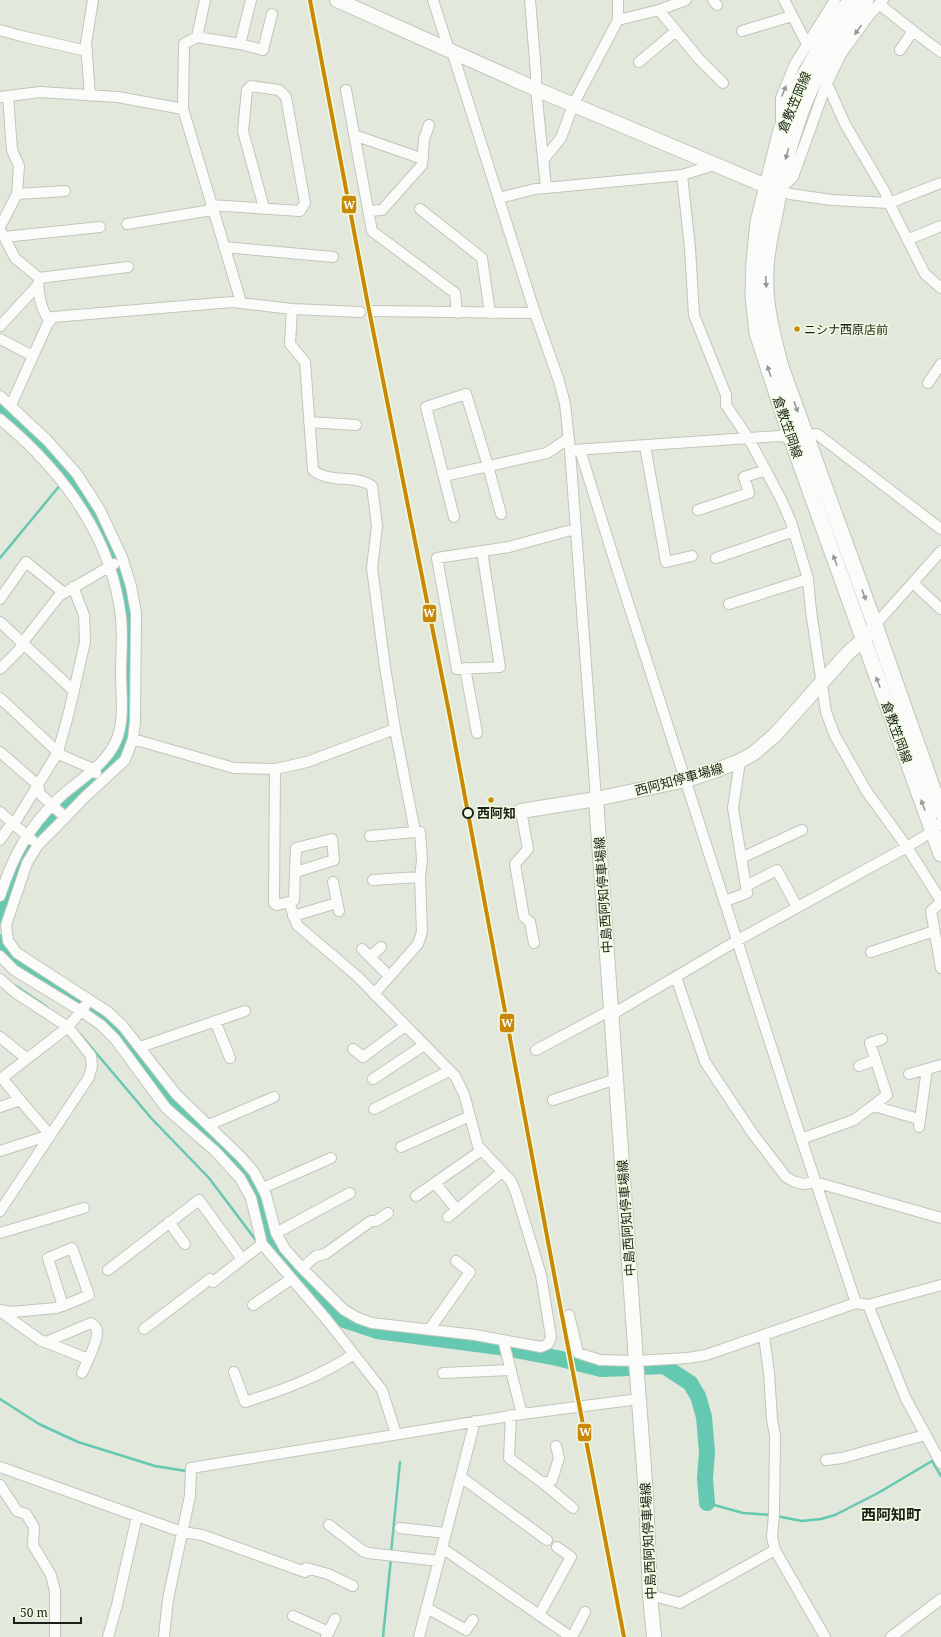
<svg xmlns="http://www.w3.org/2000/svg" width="941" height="1637" font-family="'Noto Serif','Noto Sans JP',serif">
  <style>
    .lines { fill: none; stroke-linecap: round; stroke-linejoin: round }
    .stream { stroke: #65c8b0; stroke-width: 2.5 }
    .river { stroke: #65c8b0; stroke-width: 16 }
    .street-casing { stroke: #c1c6bb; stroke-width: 12 }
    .secondary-casing { stroke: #c1c6bb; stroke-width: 16 }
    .primary-casing { stroke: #c1c6bb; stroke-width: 17 }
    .street { stroke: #fbfcfa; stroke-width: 10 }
    .secondary { stroke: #fbfcfa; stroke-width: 14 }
    .primary { stroke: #fbfcfa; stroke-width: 15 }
    .rail-1-casing { stroke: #effce2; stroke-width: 7 }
    .rail-1 { stroke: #c98805; stroke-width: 4 }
    .oneway { fill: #969994 }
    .bus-dot { fill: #cb8b05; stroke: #effce2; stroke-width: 1.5 }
    .stop-dot { fill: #effce2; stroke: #1b2017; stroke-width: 2 }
    .labels { text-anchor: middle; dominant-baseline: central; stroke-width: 3; stroke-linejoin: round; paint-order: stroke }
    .bus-label { font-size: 12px; fill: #1b2017; stroke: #effce2; text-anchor: start }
    .street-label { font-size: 13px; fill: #1b2017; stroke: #effce2 }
    .stop-label { font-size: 13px; font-weight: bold; fill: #1b2017; stroke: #effce2; text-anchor: start }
    .quarter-label { font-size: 15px; font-weight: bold; fill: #1b2017; stroke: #effce2 }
    .line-badge { stroke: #effce2; stroke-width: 1.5 }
    .badge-label { font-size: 11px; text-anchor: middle; font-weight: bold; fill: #fff }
  </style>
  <rect width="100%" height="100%" fill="#e2e8db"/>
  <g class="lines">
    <path class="stream" d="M 70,481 L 73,480
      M 0,558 L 61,484
      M 13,984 L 47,1007
      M 80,1034 L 152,1119 L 209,1178 L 258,1243
      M 0,1399 L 39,1424 L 78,1442 L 155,1466 L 186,1471
      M 707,1503 L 743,1513 L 771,1515
      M 776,1516 L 802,1521 L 821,1519 L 835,1515 L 878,1493 L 932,1461 L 941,1476
      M 391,1553 L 400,1462
      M 383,1637 L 391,1558"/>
    <path class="river" d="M 0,408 L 30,434 L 53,457 L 73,480 L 92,509 L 119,567 L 125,591 L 129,620 L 128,725 L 122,747 L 112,760 L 54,815 L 24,853 L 14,876 L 0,916
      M 0,942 L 7,954 L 20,965 L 78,1000 L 108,1020 L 123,1036 L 171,1102 L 208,1134 L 247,1173 L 262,1203 L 268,1241 L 277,1254 L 331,1309 L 344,1320 L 377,1331 L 499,1347 L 557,1358 L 601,1369 L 630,1368
      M 641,1367 L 664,1366 L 690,1383 L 698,1396 L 704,1417 L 707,1452 L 705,1478 L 707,1503"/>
    <defs>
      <path id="street" d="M 433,0 L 449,50
        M 530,0 L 536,73 L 536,89 L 546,188
        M 713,0 L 717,5
        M 784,0 L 807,44
        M 879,4 L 913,31
        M 659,10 L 699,59 L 723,83
        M 618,20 L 618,0
        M 0,30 L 21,36 L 87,51
        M 742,31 L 792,16
        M 197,37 L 205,0
        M 240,44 L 263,50 L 272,14
        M 900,50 L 913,31 L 941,52
        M 452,51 L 535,313 L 559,381 L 565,404 L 570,450 L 596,799
        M 639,62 L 676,31
        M 826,85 L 829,88 L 845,124 L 885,192 L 889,203 L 925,274 L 941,288
        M 346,90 L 372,231 L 455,293 L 457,313
        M 90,96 L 86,43 L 93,0
        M 0,97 L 40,92 L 118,97 L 183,109
        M 781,124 L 781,98 L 795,64 L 835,0
        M 354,135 L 423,159
        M 543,160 L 561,138 L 573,105 L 618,20 L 659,10 L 686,0
        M 682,175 L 690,248 L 694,315 L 726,395 L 726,405 L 749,439 L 781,499 L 791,522 L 808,579 L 811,611 L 826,712 L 835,736 L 867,792 L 907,847 L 941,901
        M 774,188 L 790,194 L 832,200 L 889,203 L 941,183
        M 779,190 L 793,177 L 826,85 L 841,54 L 870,14 L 883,0
        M 17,194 L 65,191
        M 499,198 L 535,189 L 682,175 L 714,165
        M 211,205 L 300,211 L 305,203 L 286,97 L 279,90 L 251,86 L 247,90 L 243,131 L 264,208
        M 420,209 L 482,258 L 490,313
        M 368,211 L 382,210 L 422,165 L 424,139 L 429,125
        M 127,224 L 212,210
        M 0,227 L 17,194 L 19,166 L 12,150 L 8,97
        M 0,233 L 2,233 L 15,258 L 39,278 C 37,291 41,311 50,321
        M 4,237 L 100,227
        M 909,239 L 941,226
        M 224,247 L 333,257
        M 39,278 L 128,267
        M 241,302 L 183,109 L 184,44 L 197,37 L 240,44 L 251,0
        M 373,311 L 535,313
        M 0,326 L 38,285
        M 0,339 L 33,356
        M 928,383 L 941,364
        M 0,396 L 48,441 L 77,474 L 100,510 L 122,557 L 131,586 L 136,613 L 135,721 L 133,739 L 125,760 L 85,797 L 57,826 L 38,845 L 27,863 L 6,925 L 8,941 L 17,953 L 108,1012 L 122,1025 L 176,1094 L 241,1157 L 254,1172 L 266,1195 L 276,1233 L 285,1249 L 302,1268 L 344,1310 L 358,1318 L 372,1323 L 475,1335 L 541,1347 L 548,1344 L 551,1337 L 541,1275 L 516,1193 L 511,1181 L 478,1146 L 464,1094 L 455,1076 L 357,976 L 297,925 L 289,902 L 277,905 L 274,903 L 275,769
        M 11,405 L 47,325 L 53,317 L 232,302 L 292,309 L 360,312
        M 0,419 C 61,470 112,536 121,618 C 123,636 121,654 121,672 C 121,694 125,721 116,741 C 105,766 77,781 58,799 C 28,828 13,856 0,896
        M 309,422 L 356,425
        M 645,446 L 666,562 L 692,556
        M 574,450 L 780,436 L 791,438 L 817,434 L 941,529
        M 580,450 L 614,559 L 794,1117 L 856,1303
        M 444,476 L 547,453 L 569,438
        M 698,510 L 749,493 L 744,477 L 766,470
        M 454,517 L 426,407 L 466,394 L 488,466 L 501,514
        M 482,551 L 500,667 L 457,669 L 437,558 L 509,547 L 575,529
        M 716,558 L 794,531
        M 913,583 L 941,609
        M 0,599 L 26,562 L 64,593
        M 729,604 L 808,579
        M 0,622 L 74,691
        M 875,625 L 941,551
        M 465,668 L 477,733
        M 0,669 L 19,650 L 23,642 L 59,596 L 114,564
        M 0,698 L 61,755 L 93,769 L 96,773
        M 133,739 L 234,768 L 275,769 L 307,762 L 395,729 L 385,667 L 372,568 L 377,526 L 372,486 C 355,474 329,484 313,470 L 305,362 L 290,344 L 292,309
        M 0,752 L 38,785 L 40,794 L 65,817
        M 521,811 L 528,849 L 515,864 L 524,917 L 530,922 L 534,943
        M 0,812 L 32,840
        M 14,824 L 58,752 L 69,712 L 85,642 L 84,615 L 73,587
        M 370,836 L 415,832
        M 0,840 L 12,823
        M 741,858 L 802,830
        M 373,880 L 420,877
        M 333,882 L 339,911
        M 746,886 L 777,870 L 797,907
        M 725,901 L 747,893 L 733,808 L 740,761
        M 289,902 L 294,900 L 296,848 L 332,839 L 334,860 L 296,872
        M 941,902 L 931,911 L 941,968
        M 293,916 L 337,903
        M 362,949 L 389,976
        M 871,952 L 934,931
        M 0,956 L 14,970 L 81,1011 L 101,1025 L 115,1039 L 166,1108 L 215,1151 L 240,1178 L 251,1198 L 262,1244 L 327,1320 L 382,1390 L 396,1434
        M 370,957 L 381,947
        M 676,977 L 705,1062 L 753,1134 L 786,1177 L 795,1182 L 804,1184 L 815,1182 L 941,1218
        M 0,979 L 16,993 L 68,1027 L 91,1056 L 92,1066 L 89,1077 L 0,1211
        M 374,994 L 418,944 L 422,932 L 420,877 L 422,860 L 420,832 L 415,832 L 395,729
        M 611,1015 L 738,940 L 907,847 L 933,831 L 941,822
        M 215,1021 L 230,1058
        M 0,1037 L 26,1058
        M 140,1047 L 245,1011
        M 353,1049 L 363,1057 L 405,1026
        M 536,1050 L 611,1010
        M 859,1066 L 875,1060
        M 909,1074 L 941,1065
        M 373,1079 L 424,1045
        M 20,1100 L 2,1078 L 68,1027 L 85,1006
        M 553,1100 L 616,1079
        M 874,1106 L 915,1118
        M 0,1107 L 20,1100 L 50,1135 L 0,1151
        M 374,1109 L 449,1071
        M 209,1125 L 274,1097
        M 919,1127 L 927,1069
        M 801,1139 L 854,1120 L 887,1095 L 870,1043 L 882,1039
        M 401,1147 L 470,1116
        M 435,1183 L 457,1210
        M 263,1188 L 331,1158
        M 416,1196 L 482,1150
        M 448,1217 L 502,1172
        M 169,1222 L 185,1244
        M 0,1233 L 84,1208
        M 276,1233 L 350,1193
        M 302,1268 L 316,1256 L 325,1254 L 371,1221 L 376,1221 L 388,1213
        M 108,1270 L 199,1200 L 242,1259
        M 253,1305 L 291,1279
        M 868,1305 L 906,1399 L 941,1463
        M 0,1310 L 12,1312 L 56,1308 C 68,1304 78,1300 89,1295 L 72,1248 L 48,1258 L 63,1306
        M 0,1311 L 40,1340 L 88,1359
        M 569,1315 L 578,1353 L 600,1360 L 636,1361 L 688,1358 L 706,1355 L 856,1303 L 868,1305 L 941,1285
        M 144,1329 L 210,1279 L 213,1282 L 262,1244
        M 429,1330 L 470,1272 L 456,1261
        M 764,1336 L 769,1373 L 772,1419 L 775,1436 L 774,1514 L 772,1537 L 775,1550 L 825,1637
        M 503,1340 L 522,1414
        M 46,1342 L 91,1323 C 93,1324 95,1326 96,1328 C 101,1336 86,1364 82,1373
        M 234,1372 L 245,1402 C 283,1390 321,1376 354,1354
        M 443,1373 L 511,1370
        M 511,1415 L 509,1458 L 543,1483 L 552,1480 L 559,1458 L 556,1446
        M 826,1460 L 842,1458 L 925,1435
        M 0,1467 L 137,1516 L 182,1532 L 202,1535 L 305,1572
        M 461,1477 L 547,1540
        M 543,1483 L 573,1508
        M 0,1485 L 17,1511 L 26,1514 L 34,1527 L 33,1545 L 51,1575 L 55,1591 L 55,1637
        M 329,1525 L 363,1551 L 368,1553 L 439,1561
        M 400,1528 L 446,1533
        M 442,1548 L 571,1637
        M 306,1568 L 328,1574 L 353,1586
        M 650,1595 L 680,1603 L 775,1550
        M 427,1608 L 466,1630 L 473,1620
        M 539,1615 L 571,1557 L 557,1547
        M 293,1616 L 329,1632
        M 108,1637 L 117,1605 L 137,1516
        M 164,1637 L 168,1599 L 190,1496 L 191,1468 L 522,1414 L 639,1399
        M 326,1637 L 335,1619
        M 419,1637 L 475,1421
        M 572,1637 L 585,1612
        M 891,1637 L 941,1599"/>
      <path id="secondary" d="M 337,0 L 536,89 L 766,186
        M 596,799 L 636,1361 L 646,1495 L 650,1595 L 654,1637
        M 521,811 L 596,799 L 686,780 L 714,771 L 740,761 L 754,753 L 775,735 L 848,653 L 863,640 L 870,632"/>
      <path id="primary" d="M 851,0 L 832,25 L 802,80 L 781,130 L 758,222 L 754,261 L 753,297 L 757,333 L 791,438 L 941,854
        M 866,0 C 813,65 790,127 776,209 C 772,230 766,250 766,272 C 764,304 773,336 781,367 L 875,625 L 941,812"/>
    </defs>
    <use href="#street" class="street-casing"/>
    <use href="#secondary" class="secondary-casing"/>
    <use href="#primary" class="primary-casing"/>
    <use href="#street" class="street"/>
    <use href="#secondary" class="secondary"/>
    <use href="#primary" class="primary"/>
    <defs>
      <path id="rail-1" d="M 310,0 L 368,305 L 450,717 L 558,1295 L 624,1637"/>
    </defs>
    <use href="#rail-1" class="rail-1-casing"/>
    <use href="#rail-1" class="rail-1"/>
  </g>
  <defs><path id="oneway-solid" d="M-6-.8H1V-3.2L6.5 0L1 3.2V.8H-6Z"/></defs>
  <g class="oneway">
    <use href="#oneway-solid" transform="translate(858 30) rotate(125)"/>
    <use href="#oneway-solid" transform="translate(784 91) rotate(-68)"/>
    <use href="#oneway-solid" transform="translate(787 154) rotate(105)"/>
    <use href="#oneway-solid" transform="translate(766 282) rotate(87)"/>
    <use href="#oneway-solid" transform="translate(769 371) rotate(-108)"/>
    <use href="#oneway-solid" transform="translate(796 407) rotate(70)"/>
    <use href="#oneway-solid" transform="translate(835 560) rotate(-110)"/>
    <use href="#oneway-solid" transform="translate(864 595) rotate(70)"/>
    <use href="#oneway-solid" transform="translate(878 682) rotate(-110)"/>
    <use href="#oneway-solid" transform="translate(923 805) rotate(-110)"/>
  </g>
  <g class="bus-dot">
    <circle cx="797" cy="329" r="3.5"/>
    <circle cx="491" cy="800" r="3.5"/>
  </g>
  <circle class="stop-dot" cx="468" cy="813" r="5"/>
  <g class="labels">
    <g class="bus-label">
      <text x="804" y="329">ニシナ西原店前</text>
    </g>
    <g class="street-label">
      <text transform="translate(794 102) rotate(-67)">倉敷笠岡線</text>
      <text transform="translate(788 427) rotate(71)">倉敷笠岡線</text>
      <text transform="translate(897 732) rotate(70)">倉敷笠岡線</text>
      <text transform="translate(679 779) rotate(-15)">西阿知停車場線</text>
      <text transform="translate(603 895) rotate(-94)">中島西阿知停車場線</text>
      <text transform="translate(626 1218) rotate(-94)">中島西阿知停車場線</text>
      <text transform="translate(648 1541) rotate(-93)">中島西阿知停車場線</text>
    </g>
    <g class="stop-label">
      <text x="477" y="813">西阿知</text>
    </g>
    <g class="quarter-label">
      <text x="891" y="1514">西阿知町</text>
    </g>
  </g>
  <g class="line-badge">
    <rect x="341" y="195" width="16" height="19" rx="4" fill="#c98805"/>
    <rect x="422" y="604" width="15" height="19" rx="4" fill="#c98805"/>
    <rect x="499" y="1013" width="16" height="20" rx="4" fill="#c98805"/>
    <rect x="577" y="1423" width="15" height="19" rx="4" fill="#c98805"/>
  </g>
  <g class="badge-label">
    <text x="349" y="209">W</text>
    <text x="429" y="617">W</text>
    <text x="507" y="1027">W</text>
    <text x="585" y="1436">W</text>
  </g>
  <path d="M14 1617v6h67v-6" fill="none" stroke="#1b2017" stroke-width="2"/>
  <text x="20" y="1617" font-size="12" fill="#1b2017" stroke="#effce2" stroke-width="3" paint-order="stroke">50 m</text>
</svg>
